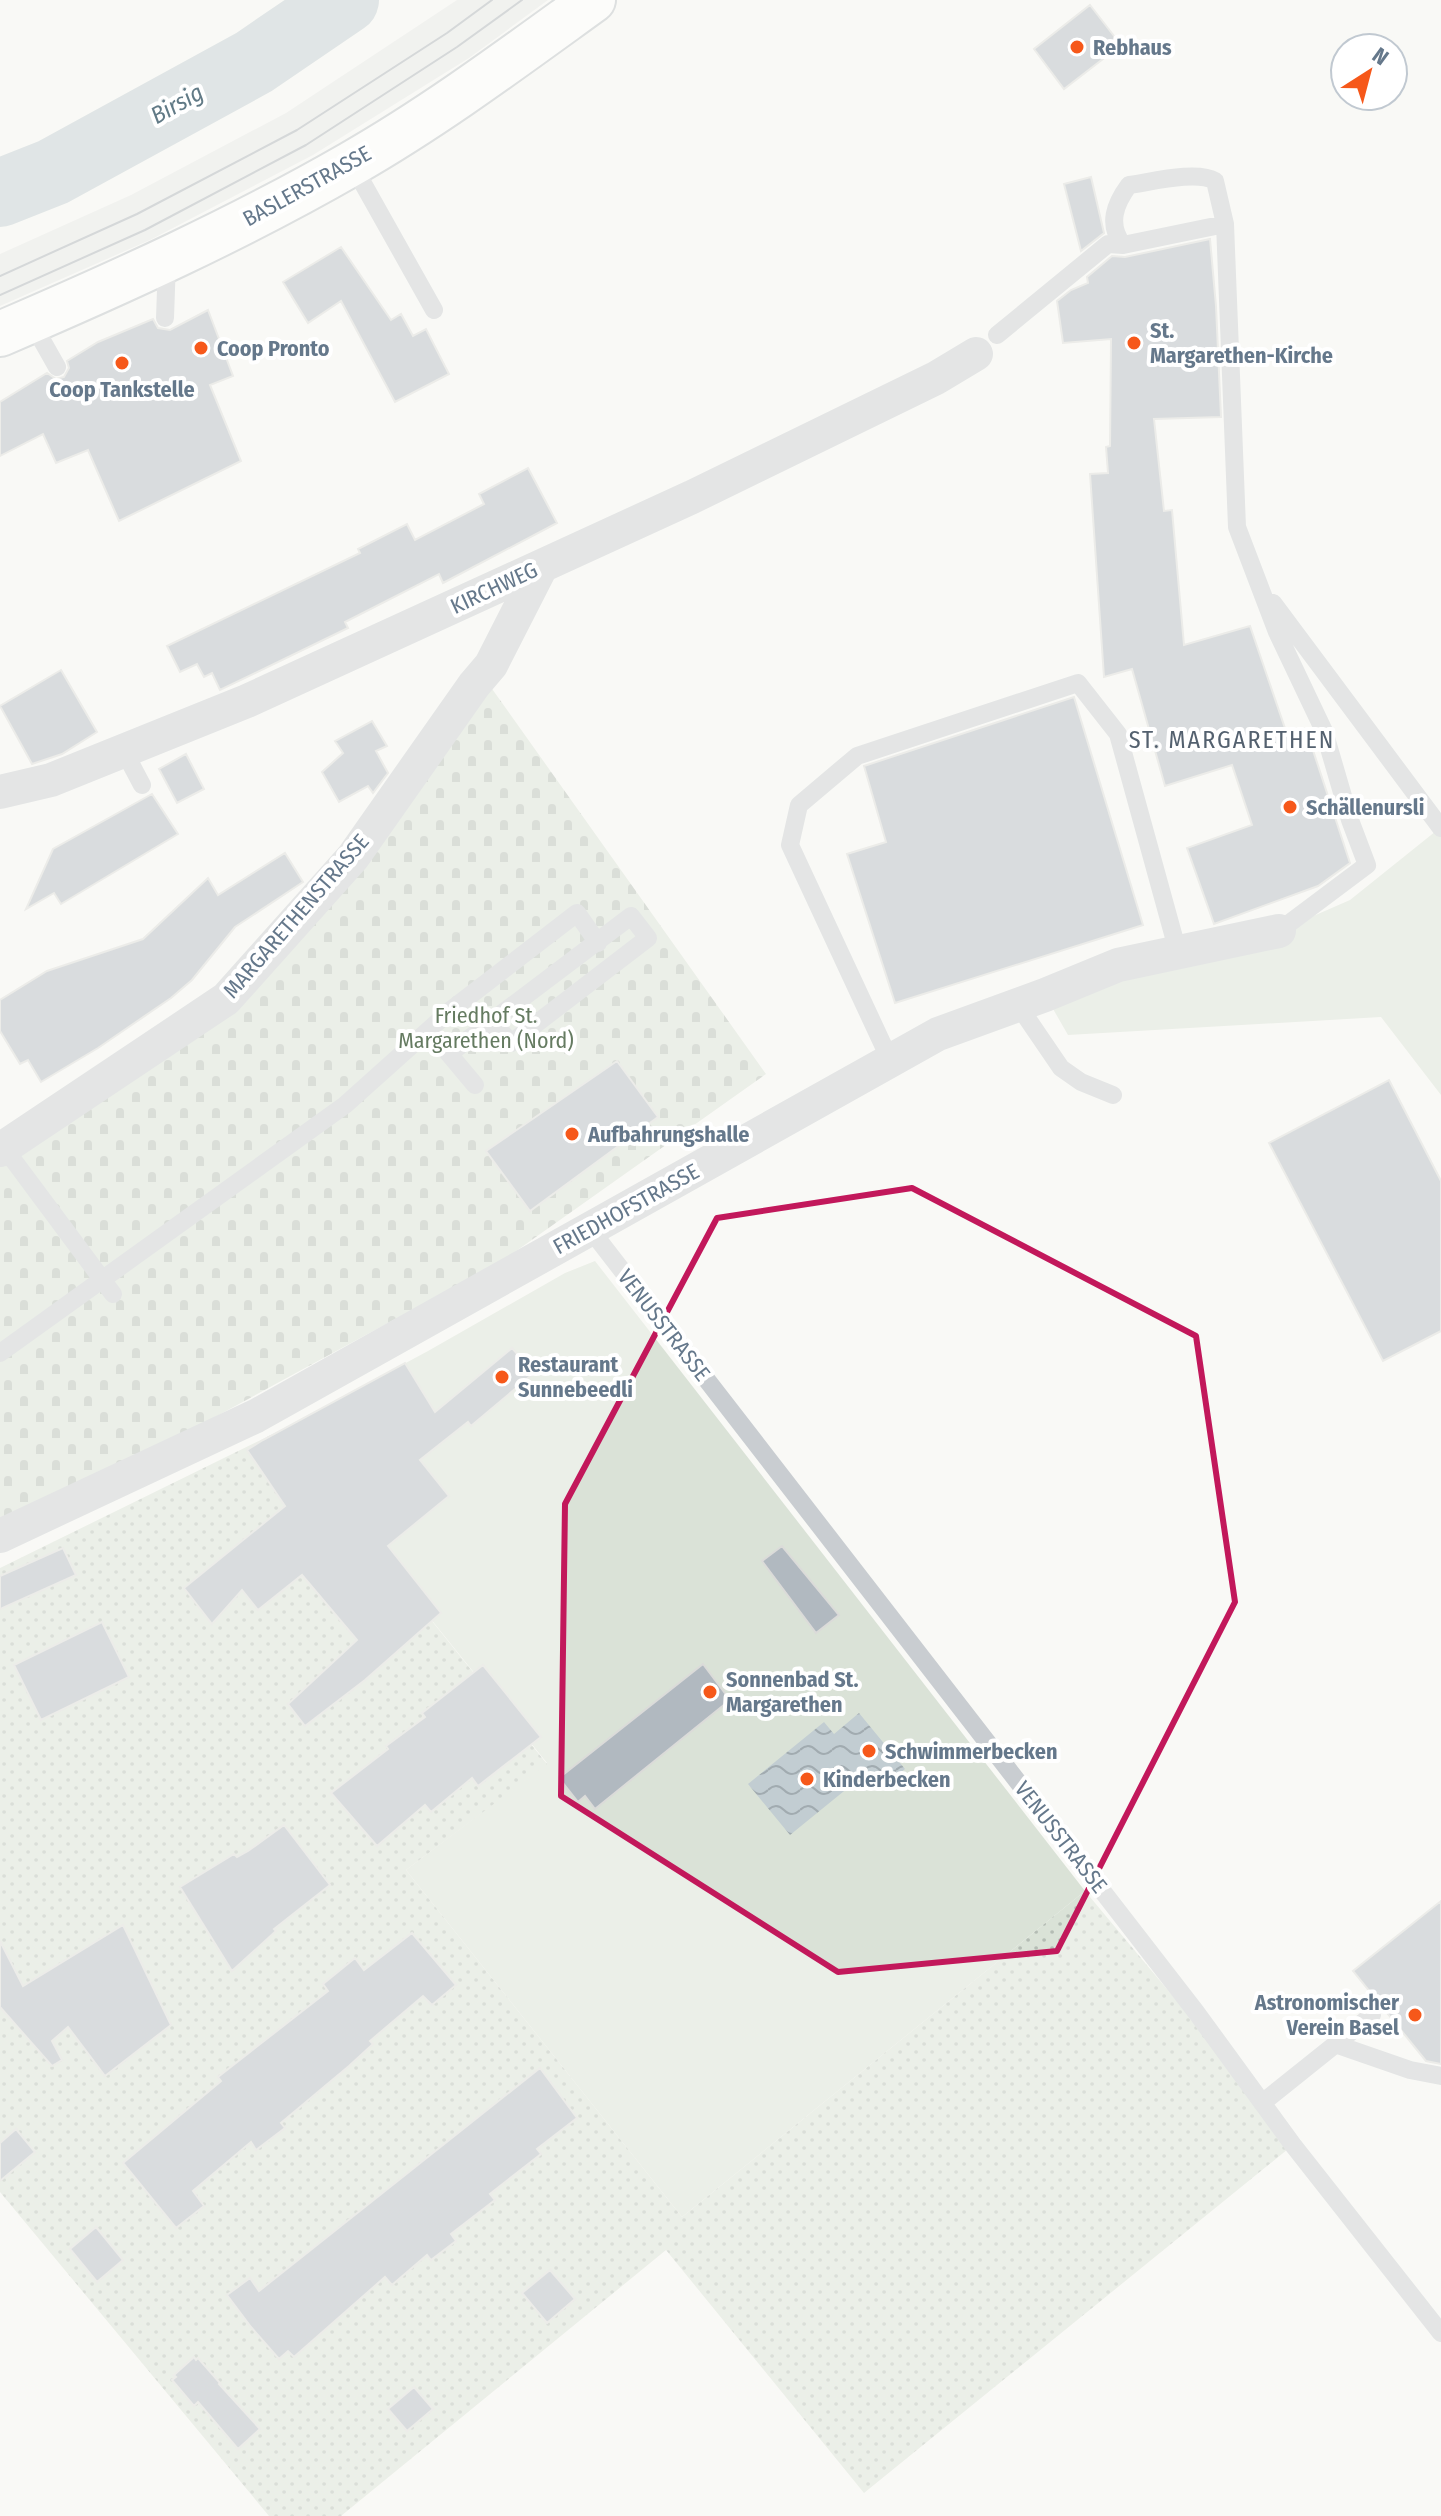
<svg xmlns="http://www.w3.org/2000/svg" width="1441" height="2516" font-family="'Fira Sans Condensed',sans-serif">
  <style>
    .built { fill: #e7e8e7 }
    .green { fill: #dae2d7 }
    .cemetery { fill: url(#cemetery-stones) }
    .garden { fill: url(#garden-dots) }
    .water { fill: url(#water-waves) }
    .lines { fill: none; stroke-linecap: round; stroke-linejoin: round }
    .river { stroke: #c2cdd2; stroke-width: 68 }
    .building { fill: #b1b9c0; stroke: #dbdbd9; stroke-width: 2 }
    .secondary-casing { stroke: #bbc0c5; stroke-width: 48 }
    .lane { stroke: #c9cdd1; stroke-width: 18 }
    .street { stroke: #c9cdd1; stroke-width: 34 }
    .secondary { stroke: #fff; stroke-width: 44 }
    .tram { stroke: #a8afb5; stroke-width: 2 }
    .marked { fill: none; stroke: #c2185b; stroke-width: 6; stroke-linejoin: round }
    .poi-dot { fill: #f6581a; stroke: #fff; stroke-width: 3 }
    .labels { text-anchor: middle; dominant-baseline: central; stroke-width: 8; stroke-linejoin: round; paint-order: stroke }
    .poi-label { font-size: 22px; font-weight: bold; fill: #65788b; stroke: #fff; text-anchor: start }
    .street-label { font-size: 22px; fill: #65788b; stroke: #fff }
    .park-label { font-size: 22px; fill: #657b61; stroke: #fff }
    .water-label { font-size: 24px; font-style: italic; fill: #617a86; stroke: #fff }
    .neighbourhood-label { font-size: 24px; letter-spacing: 2px; fill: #54616f; stroke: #fff }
  </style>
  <defs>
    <pattern id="cemetery-stones" width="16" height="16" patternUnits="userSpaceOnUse" patternTransform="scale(2)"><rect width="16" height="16" fill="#dae2d7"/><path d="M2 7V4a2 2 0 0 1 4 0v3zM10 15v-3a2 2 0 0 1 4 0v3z" fill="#b4bcb4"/></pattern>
    <pattern id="garden-dots" width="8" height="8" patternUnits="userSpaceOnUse" patternTransform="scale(2)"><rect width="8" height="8" fill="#dae2d7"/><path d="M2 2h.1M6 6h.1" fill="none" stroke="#b4bcb4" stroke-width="1.8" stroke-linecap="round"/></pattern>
    <pattern id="water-waves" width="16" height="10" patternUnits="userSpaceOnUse" patternTransform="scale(2)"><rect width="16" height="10" fill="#c2cdd2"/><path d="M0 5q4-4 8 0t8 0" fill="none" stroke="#a1abb0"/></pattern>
  </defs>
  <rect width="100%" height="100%" fill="#f9f9f6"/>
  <path class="built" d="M 457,0 L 548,0 L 469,58 L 313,155 L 150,240 L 0,306 L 0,254 L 131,195 L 286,113 Z"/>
  <path class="green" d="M 1441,827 L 1441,1095 L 1381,1017 L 1068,1035 L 1045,995 L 1279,931 L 1350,900 Z
    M 595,1261 L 1085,1891 L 682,2217 L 406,1870 L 547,1763 L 279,1431 L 428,1351 L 565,1273 Z"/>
  <path class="cemetery" d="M 490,686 L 766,1074 L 502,1261 L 0,1534 L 0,1151 L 248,997 Z"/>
  <path class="garden" d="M 279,1431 L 547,1764 L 406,1870 L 682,2217 L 1085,1891 L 1262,2103 L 1293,2145 L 864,2493 L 666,2250 L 341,2516 L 269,2516 L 0,2192 L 0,1568 Z"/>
  <path class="water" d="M 859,1713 L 905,1769 L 879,1790 L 865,1774 L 790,1835 L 748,1784 L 824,1722 L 834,1734 Z"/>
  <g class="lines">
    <path class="river" d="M 0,193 L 53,172 L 254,62 L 345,0"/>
  </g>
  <path class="building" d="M 1090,5 L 1121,45 L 1064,89 L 1034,49 Z
    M 1091,177 L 1104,233 L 1081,251 L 1064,184 Z
    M 1210,239 L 1216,306 L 1221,417 L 1154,419 L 1164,511 L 1172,510 L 1184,645 L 1250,626 L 1288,737 L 1307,732 L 1350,863 L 1318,886 L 1214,924 L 1187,848 L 1252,825 L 1232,765 L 1165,786 L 1132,669 L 1104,677 L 1090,474 L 1108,473 L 1106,447 L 1110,446 L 1111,339 L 1063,343 L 1057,301 L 1071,290 L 1088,283 L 1087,277 L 1112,256 L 1125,257 Z
    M 341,247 L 391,320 L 401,314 L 413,336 L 426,329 L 449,374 L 395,402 L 341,301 L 308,323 L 283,282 Z
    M 208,310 L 233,376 L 210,385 L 241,461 L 119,521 L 88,450 L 56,463 L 43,434 L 0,456 L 0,402 L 47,373 L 56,379 L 64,377 L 69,368 L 67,361 L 98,342 L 153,319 L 158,328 L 170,330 Z
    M 528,468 L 557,523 L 443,583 L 439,574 L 345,622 L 348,628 L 220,690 L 212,673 L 204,677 L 197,664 L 180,672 L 167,646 L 360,553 L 358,549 L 407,524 L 415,540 L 484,504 L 479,494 Z
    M 61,670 L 97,732 L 62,754 L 32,764 L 0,706 Z
    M 1074,697 L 1143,925 L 895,1003 L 847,854 L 886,842 L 864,766 Z
    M 372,721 L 387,746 L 376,751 L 388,773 L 373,793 L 368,786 L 339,802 L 322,772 L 343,753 L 335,741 Z
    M 186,754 L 204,789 L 177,803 L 159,769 Z
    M 152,794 L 178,834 L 61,904 L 54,893 L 26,909 L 53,849 Z
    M 285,853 L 303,882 L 235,927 L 192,980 L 171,998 L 98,1048 L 41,1082 L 28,1060 L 20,1064 L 0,1031 L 0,1000 L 47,971 L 143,939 L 208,878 L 218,895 Z
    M 617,1061 L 658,1117 L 530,1211 L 486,1151 Z
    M 1389,1080 L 1441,1181 L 1441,1331 L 1383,1361 L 1269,1143 Z
    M 512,1348 L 534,1373 L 471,1426 L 468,1422 L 420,1460 L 449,1496 L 388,1546 L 441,1613 L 365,1680 L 305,1726 L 288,1704 L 357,1640 L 302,1575 L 258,1610 L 242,1590 L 212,1624 L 184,1588 L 285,1506 L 247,1450 L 263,1440 L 405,1363 L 435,1412 Z
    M 782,1546 L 839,1615 L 816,1633 L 762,1561 Z
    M 63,1548 L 76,1575 L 0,1609 L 0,1576 Z
    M 102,1622 L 129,1677 L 41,1720 L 14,1665 Z
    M 703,1664 L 730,1700 L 595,1809 L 585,1796 L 578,1802 L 559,1778 Z
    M 483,1665 L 541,1737 L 478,1786 L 472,1778 L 431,1812 L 425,1805 L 377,1846 L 331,1793 L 388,1749 L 386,1746 L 425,1717 L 422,1713 Z
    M 284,1825 L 330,1885 L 274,1929 L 276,1931 L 232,1971 L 180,1887 L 234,1854 L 237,1857 L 248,1851 Z
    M 1441,1901 L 1441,2064 L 1426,2061 L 1353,1971 Z
    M 123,1925 L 171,2025 L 105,2076 L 68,2027 L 52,2041 L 62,2060 L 52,2066 L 0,2007 L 0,1941 L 23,1986 Z
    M 412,1933 L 456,1985 L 432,2005 L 423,1996 L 370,2041 L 373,2044 L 349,2066 L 281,2123 L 285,2128 L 256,2150 L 251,2142 L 193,2191 L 204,2206 L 176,2228 L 123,2163 L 221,2081 L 218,2077 L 328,1991 L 323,1984 L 355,1958 L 364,1970 Z
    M 540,2068 L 577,2118 L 537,2149 L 541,2154 L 490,2194 L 495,2200 L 451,2234 L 456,2241 L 431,2260 L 427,2255 L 392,2285 L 385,2277 L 294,2357 L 288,2351 L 279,2359 L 251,2327 L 227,2295 L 250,2278 L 259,2291 Z
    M 16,2129 L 35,2152 L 0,2181 L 0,2143 Z
    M 96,2227 L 123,2260 L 97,2282 L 70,2249 Z
    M 550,2270 L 575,2299 L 547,2323 L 522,2293 Z
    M 194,2357 L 196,2360 L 198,2358 L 220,2383 L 219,2384 L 260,2429 L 238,2449 L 198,2402 L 194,2406 L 172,2380 L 176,2377 L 174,2375 Z
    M 414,2387 L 433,2409 L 407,2431 L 388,2409 Z"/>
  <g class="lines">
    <defs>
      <path id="secondary" d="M 0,334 C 119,283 238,229 351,164 C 435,116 514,57 593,0"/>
    </defs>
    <use href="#secondary" class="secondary-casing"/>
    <path class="lane" d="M 352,164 L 434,310
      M 1123,245 C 1107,224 1115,204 1129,185 C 1151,182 1197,170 1215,181 L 1225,224
      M 165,318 L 167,261
      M 31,321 L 57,367
      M 997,335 L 1108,244 L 1123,245 L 1225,224 L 1237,527 L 1277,632 L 1324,731 L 1350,820 L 1367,865 L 1279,931
      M 1273,603 L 1441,828
      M 124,751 L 142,785
      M 631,916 L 648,938 L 511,1043 L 492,1021 Z
      M 1018,1005 L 1061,1068 L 1081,1082 L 1113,1095
      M 429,1030 L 475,1085
      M 449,1054 L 492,1021
      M 890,1060 L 790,845 L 799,805 L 857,756 L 1078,683 L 1118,734 L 1178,952
      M 2,1149 L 14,1161 L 113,1294
      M 590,1229 L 1196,2012 L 1293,2145 L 1441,2333
      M 0,1353 L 345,1105 L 451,1010 L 577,913 L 598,943
      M 1335,2044 L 1410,2070 L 1441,2076
      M 1262,2103 L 1372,2015"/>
    <path class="street" d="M 0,792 L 51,780 L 247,701 L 692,497 L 936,378 L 976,354
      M 0,1150 L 226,999 L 353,857 L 474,685 L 491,665 L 541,567
      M 0,1536 L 256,1416 L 938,1034 L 1045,995 L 1118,965 L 1279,931"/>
    <use href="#secondary" class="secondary"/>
    <path class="tram" d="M 0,276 L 137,214 L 297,130 L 447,33 L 492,0
      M 0,295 L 145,230 L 306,145 L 457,47 L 522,0"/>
  </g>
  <path d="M0 0H1441V2516H0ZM 912,1188 L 1196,1336 L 1235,1602 L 1057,1951 L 838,1972 L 561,1796 L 565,1504 L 717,1218 Z" fill="#f9f9f6" fill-opacity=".55" fill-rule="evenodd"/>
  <path class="marked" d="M 912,1188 L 1196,1336 L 1235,1602 L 1057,1951 L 838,1972 L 561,1796 L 565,1504 L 717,1218 Z"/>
  <g class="poi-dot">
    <circle cx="1077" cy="47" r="8"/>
    <circle cx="1134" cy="343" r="8"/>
    <circle cx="201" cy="348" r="8"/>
    <circle cx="122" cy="363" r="8"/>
    <circle cx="1290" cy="807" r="8"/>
    <circle cx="572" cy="1134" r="8"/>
    <circle cx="502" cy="1377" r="8"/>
    <circle cx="710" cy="1692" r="8"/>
    <circle cx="869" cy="1751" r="8"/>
    <circle cx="807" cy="1779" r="8"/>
    <circle cx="1415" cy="2015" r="8"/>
  </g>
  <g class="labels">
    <g class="poi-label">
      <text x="1093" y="47">Rebhaus</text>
      <text x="1150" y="330">St.<tspan x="1150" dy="25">Margarethen-Kirche</tspan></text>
      <text x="217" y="348">Coop Pronto</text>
      <text x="122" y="389" text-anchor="middle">Coop Tankstelle</text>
      <text x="1306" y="807">Schällenursli</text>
      <text x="588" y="1134">Aufbahrungshalle</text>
      <text x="518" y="1364">Restaurant<tspan x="518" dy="25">Sunnebeedli</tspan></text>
      <text x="726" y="1679">Sonnenbad St.<tspan x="726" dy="25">Margarethen</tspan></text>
      <text x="885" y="1751">Schwimmerbecken</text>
      <text x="823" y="1779">Kinderbecken</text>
      <text x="1399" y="2002" text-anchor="end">Astronomischer<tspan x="1399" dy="25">Verein Basel</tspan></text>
    </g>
    <g class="street-label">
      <text transform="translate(307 186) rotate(-29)">BASLERSTRASSE</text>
      <text transform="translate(494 588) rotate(-25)">KIRCHWEG</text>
      <text transform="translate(296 916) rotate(-49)">MARGARETHENSTRASSE</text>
      <text transform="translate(626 1209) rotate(-29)">FRIEDHOFSTRASSE</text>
      <text transform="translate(664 1325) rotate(52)">VENUSSTRASSE</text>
      <text transform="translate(1061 1837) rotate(52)">VENUSSTRASSE</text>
    </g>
    <g class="park-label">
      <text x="486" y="1015">Friedhof St.<tspan x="486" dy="25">Margarethen (Nord)</tspan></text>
    </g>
    <g class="water-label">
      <text transform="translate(177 104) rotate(-29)">Birsig</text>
    </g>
    <g class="neighbourhood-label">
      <text x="1232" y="740">ST. MARGARETHEN</text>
    </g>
  </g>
  <g transform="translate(1369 72) rotate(36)"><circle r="38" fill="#ffffff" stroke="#c1c9d1" stroke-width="2"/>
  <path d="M0-6L14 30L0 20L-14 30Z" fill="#f6581a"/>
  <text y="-12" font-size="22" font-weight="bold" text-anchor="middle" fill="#65788b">N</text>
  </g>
</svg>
